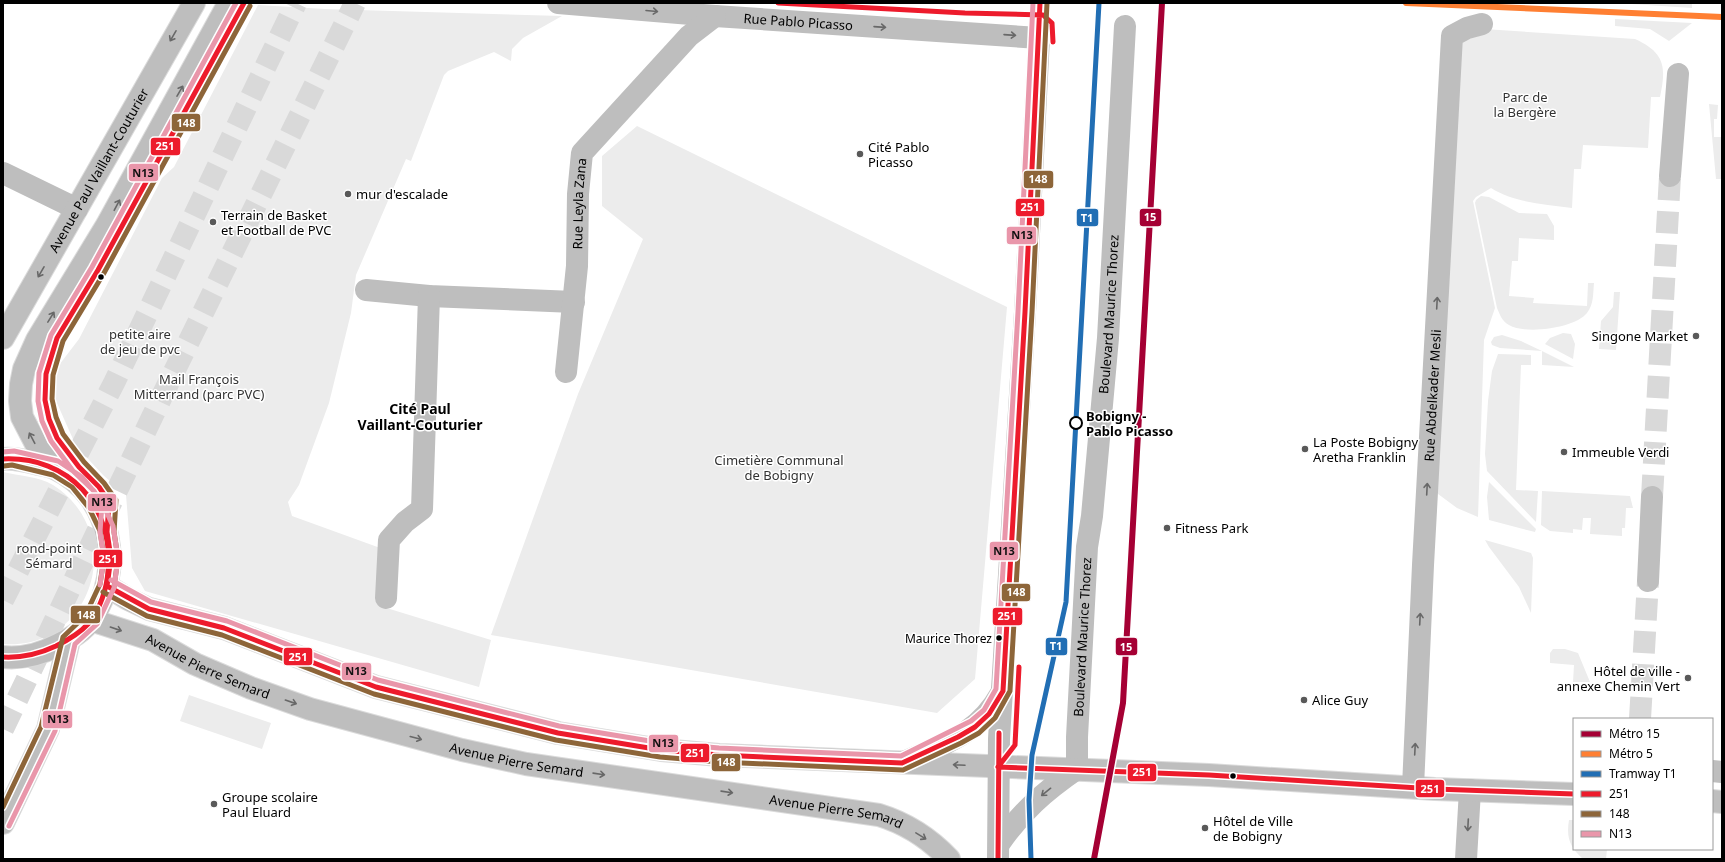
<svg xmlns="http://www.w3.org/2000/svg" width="1725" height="862" font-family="'Noto Sans',sans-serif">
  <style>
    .green { fill: #ececec }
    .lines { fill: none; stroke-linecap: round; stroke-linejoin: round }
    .minor-tunnel { stroke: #d9d9d9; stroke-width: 22; stroke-dasharray: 22 11; stroke-linecap: butt }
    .highway-tunnel { stroke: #d9d9d9; stroke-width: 22; stroke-dasharray: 22 11; stroke-linecap: butt }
    .major-casing { stroke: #dbdbdb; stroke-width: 24 }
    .minor { stroke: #bebebe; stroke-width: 22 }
    .major { stroke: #bebebe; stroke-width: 22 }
    .bus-1-casing { stroke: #fff; stroke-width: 8 }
    .bus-2-casing { stroke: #fff; stroke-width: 8 }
    .bus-3-casing { stroke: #fff; stroke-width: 8 }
    .bus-1 { stroke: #ed1b2c; stroke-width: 5 }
    .bus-2 { stroke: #8d6539; stroke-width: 5 }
    .bus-3 { stroke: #e996aa; stroke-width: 5 }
    .tram-1-casing { stroke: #fff; stroke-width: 8 }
    .tram-1 { stroke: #216eb4; stroke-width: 5 }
    .metro-1-casing { stroke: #fff; stroke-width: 9 }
    .metro-2-casing { stroke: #fff; stroke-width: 9 }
    .metro-1 { stroke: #a50034; stroke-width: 6 }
    .metro-2 { stroke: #ff7f32; stroke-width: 6 }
    .oneway { stroke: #686868 }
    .poi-dot { fill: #595959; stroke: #fff; stroke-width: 1.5 }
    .bus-dot { fill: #000; stroke: #fff; stroke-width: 1.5 }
    .stop-dot { fill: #fff; stroke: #000; stroke-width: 2 }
    .labels { text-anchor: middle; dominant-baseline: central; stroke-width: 3; stroke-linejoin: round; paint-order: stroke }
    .bus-label { font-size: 12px; fill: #000; stroke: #fff; text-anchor: end }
    .street-label { font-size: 13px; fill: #000; stroke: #fff }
    .park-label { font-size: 13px; fill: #333; stroke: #fff }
    .poi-label { font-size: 13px; fill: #000; stroke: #fff; text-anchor: start }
    .stop-label { font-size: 13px; font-weight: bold; fill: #000; stroke: #fff; text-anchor: start }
    .neighbourhood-label { font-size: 14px; font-weight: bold; fill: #000; stroke: #fff }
    .line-badge { stroke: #fff; stroke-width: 1.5 }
    .badge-label { font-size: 11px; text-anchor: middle; font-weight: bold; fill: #fff }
    .pale-badge-label { font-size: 11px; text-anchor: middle; font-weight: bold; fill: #111 }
  </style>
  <rect width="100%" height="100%" fill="#fff"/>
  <path class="green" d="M 1616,3 L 1692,3 L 1692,8 Z
    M 258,5 L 325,9 L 562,16 L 523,38 L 512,49 L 511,61 L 494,52 L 448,71 L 444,75 L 411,161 L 406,159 L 356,275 L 351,313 L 329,403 L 299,485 L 288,502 L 292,516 L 383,549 L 380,606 L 491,640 L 479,687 L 145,591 L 132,568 L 126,495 L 103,475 L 76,446 L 53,394 L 56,369 L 79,339 L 162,178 L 174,167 Z
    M 1615,19 L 1692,23 L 1669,41 L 1650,29 L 1615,26 Z
    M 1484,29 L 1635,39 C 1666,53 1666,68 1660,97 L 1651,97 L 1648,148 L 1583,145 L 1581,169 L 1574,169 L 1572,208 C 1544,204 1515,203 1491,188 L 1476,197 L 1473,201 L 1495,308 L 1484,340 L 1478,517 L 1457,508 L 1434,491 L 1460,43 Z
    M 1709,104 L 1718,105 L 1717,119 L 1714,119 L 1714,137 L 1722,137 L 1722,179 L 1716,179 Z
    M 637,126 L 1007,307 L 975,679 L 937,713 L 491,635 L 578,394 L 643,239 L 602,206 L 602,156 Z
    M 1481,196 L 1489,197 L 1519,213 L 1547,214 L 1554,226 L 1554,240 L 1519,238 L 1518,261 L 1512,261 L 1509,296 L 1534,298 L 1533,303 L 1587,306 L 1588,283 L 1594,283 C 1593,293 1594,304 1587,313 C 1575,328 1526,335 1509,325 C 1502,321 1500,315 1497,308 L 1475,203 L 1476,200 Z
    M 1614,292 L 1620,292 L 1616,350 L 1599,349 L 1601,321 L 1613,307 Z
    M 1563,333 L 1571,334 L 1575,344 L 1573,359 L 1545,344 L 1550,338 Z
    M 1502,335 L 1521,341 L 1542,351 L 1500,348 L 1492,345 L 1491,342 L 1494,337 Z
    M 1542,351 L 1574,367 L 1542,365 Z
    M 1498,354 L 1531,355 L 1531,365 L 1521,365 L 1516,490 L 1538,491 L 1536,522 L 1487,471 L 1485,454 L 1488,401 L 1492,371 Z
    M 3,472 C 19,476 38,476 53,485 C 129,534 92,651 3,644 Z
    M 1489,482 L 1536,529 L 1535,532 L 1489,520 L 1487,497 Z
    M 1542,491 L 1630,496 L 1633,508 L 1626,508 L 1625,528 L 1622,528 L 1622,536 L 1590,534 L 1591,518 L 1583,518 L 1582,530 L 1573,529 L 1573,533 L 1550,531 L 1541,525 Z
    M 1485,540 L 1531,553 L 1533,558 L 1531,613 L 1519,587 L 1489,547 Z
    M 1553,649 L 1565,649 L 1578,653 L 1590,682 L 1573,682 L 1574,665 L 1550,663 L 1550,653 Z
    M 189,695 L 271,723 L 262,749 L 180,721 Z
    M 1569,820 L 1574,820 L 1574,849 L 1607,849 L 1606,859 L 1583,859 C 1570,847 1566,838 1569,820 Z"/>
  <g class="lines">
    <path class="minor-tunnel" d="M 1652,497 L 1670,176
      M 1640,719 L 1648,581"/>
    <path class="highway-tunnel" d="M 3,600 L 114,383 L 296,3
      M 3,729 L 165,390 L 355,3"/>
    <defs>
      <g id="major">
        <path id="s5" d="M 3,338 L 194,3"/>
        <path d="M 3,459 C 15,458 27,461 39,464 C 44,465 51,466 56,469 C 112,496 125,570 91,620 C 84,630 69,640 58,645 C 41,654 23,659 3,657"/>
        <path d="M 56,468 L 37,446 L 22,417 L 20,401 L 21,384 L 24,369 L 37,340 L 107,225 L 229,3"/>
        <path d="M 107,586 L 128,599 L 149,609 L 224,628 L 376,687 L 558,733 L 661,750 L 719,755 L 1209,775 L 1435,789 L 1574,794"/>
        <path id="s6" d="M 91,620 L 153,640 L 195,664 L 251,688 L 310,709 L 462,750 L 526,764 L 879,815 C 905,823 930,839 949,859"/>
        <path d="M 1712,801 L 1722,802"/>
        <path d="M 3,823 L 48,729 L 69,640"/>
      </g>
    </defs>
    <use href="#major" class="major-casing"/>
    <g class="minor">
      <path id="s1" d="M 558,3 L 715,16 L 1039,38 L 1025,312 L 999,739 L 998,859"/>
      <path d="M 3,173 L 77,209"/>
      <path d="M 1670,176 L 1678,74"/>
      <path d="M 366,290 L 429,296 L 574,302"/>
      <path id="s2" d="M 566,372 L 577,266 L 578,194 L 582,153 L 689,36 L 715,16"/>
      <path d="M 1648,581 L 1652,497"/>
      <path d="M 386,598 L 389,540 L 405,522 L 422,509 L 429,296"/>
      <path d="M 902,763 C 943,744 978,735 1001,693"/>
      <path d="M 1712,771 L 1722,772"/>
      <path id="s3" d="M 1413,787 L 1423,565 L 1452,36 L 1467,28 L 1482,24"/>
      <path id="s4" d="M 999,844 C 1021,812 1045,791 1077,769 L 1077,737 L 1087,547 L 1092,516 L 1108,338 L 1125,26"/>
      <path d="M 1466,859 L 1470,790"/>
    </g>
    <use href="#major" class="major"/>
    <defs>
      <path id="bus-1" d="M 778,3 L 965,13 L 1043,15 L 1052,23 L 1053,42
        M 3,459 C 69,456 114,506 108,571 C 107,588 100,610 88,624 C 79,634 68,640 56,646 C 39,654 22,658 3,657
        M 107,586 L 149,609 L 224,628 L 376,687 L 558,733 L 661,750 L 719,755 L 902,763 L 958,737 L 975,727 L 989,714 L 1003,691 L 1025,312 L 1040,3
        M 107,586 L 111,558 L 107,532 L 109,502 L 99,487 L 79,467 L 57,438 L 49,419 L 45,400 L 46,374 L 57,338 L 98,270 L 244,3
        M 998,767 L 1015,745 L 1019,667
        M 998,767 L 1209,775 L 1435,789 L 1574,794
        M 998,859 L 999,733"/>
      <path id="bus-2" d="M 114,587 L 118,558 L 114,532 L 116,500 L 104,483 L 84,462 L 63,434 L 56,417 L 52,399 L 53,375 L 63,341 L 104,273 L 250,6
        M 103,592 L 147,616 L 222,635 L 374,694 L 556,740 L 660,757 L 719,762 L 903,770 L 961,743 L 979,733 L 995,718 L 1010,691 L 1032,312 L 1047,3
        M 3,807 L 41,727 L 63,637 L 85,616 L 100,584 L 104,558 L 100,531 L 89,508 L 72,487 L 53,475 L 12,465 L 4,466"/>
      <path id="bus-3" d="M 3,452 L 14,451 L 58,461 L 82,477 L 101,500 L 113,526 L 118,558 L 114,588 L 97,624 L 75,644 L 55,731 L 9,826
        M 111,580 L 151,602 L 227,621 L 378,680 L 559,726 L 662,743 L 719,748 L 901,756 L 971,721 L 984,710 L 996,689 L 1018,312 L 1033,3
        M 100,585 L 104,558 L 100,532 L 102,504 L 94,491 L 73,471 L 51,441 L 42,421 L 38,401 L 39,373 L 51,335 L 92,267 L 236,3"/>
    </defs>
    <use href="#bus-1" class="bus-1-casing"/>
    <use href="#bus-2" class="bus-2-casing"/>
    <use href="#bus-3" class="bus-3-casing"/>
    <use href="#bus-1" class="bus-1"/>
    <use href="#bus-2" class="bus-2"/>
    <use href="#bus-3" class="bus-3"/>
    <defs>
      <path id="tram-1" d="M 1031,859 L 1029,800 L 1032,755 L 1066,602 L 1099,3"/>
    </defs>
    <use href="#tram-1" class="tram-1-casing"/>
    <use href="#tram-1" class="tram-1"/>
    <defs>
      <path id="metro-1" d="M 1094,859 L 1123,703 L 1162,3"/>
      <path id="metro-2" d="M 1406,3 L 1722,17"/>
    </defs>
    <use href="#metro-1" class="metro-1-casing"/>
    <use href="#metro-2" class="metro-2-casing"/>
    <use href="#metro-1" class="metro-1"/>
    <use href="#metro-2" class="metro-2"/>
  </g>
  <defs><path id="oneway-shaft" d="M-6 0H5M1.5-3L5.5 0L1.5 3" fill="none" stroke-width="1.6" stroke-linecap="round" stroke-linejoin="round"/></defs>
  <g class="oneway">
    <use href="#oneway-shaft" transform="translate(652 11) rotate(5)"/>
    <use href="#oneway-shaft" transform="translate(880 27) rotate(4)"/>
    <use href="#oneway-shaft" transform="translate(1010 35) rotate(4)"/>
    <use href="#oneway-shaft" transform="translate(173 36) rotate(120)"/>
    <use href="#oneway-shaft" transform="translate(180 91) rotate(-60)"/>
    <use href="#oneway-shaft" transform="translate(117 205) rotate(-62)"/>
    <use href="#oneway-shaft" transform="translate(41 272) rotate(120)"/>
    <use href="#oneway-shaft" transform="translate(1437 303) rotate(-87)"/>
    <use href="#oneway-shaft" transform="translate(51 317) rotate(-58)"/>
    <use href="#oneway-shaft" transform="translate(32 438) rotate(-118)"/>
    <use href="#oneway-shaft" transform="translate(1427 489) rotate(-87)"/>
    <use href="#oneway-shaft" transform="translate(1420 619) rotate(-87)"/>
    <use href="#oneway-shaft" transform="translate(116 629) rotate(19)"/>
    <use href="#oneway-shaft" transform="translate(291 702) rotate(19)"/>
    <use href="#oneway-shaft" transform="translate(416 738) rotate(15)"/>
    <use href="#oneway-shaft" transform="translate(1415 749) rotate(-87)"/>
    <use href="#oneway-shaft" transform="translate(959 765) rotate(-177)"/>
    <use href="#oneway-shaft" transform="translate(599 774) rotate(8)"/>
    <use href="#oneway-shaft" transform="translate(727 792) rotate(8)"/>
    <use href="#oneway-shaft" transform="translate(1046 792) rotate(141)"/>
    <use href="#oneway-shaft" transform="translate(1468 825) rotate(93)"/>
    <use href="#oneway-shaft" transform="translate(921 836) rotate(31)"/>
  </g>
  <g class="poi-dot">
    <circle cx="860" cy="154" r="4"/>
    <circle cx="348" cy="194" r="4"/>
    <circle cx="213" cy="222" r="4"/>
    <circle cx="1696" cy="336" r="4"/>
    <circle cx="1305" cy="449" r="4"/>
    <circle cx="1564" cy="452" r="4"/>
    <circle cx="1167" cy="528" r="4"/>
    <circle cx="1688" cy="678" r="4"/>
    <circle cx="1304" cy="700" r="4"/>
    <circle cx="214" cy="804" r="4"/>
    <circle cx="1205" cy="828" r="4"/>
  </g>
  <g class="bus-dot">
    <circle cx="101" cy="277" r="3.5"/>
    <circle cx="999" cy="638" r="3.5"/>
    <circle cx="1233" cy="776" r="3.5"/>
  </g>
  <circle class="stop-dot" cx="1076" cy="423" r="6"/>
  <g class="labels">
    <g class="bus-label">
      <text x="992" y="638">Maurice Thorez</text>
    </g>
    <g class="street-label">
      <text stroke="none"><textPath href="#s1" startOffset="241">Rue Pablo Picasso</textPath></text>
      <text stroke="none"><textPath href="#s5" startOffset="193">Avenue Paul Vaillant-Couturier</textPath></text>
      <text stroke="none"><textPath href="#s2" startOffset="169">Rue Leyla Zana</textPath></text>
      <text stroke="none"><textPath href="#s4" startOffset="565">Boulevard Maurice Thorez</textPath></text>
      <text stroke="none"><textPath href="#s3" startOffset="392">Rue Abdelkader Mesli</textPath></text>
      <text stroke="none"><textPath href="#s4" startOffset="241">Boulevard Maurice Thorez</textPath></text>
      <text stroke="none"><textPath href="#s6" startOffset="126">Avenue Pierre Semard</textPath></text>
      <text stroke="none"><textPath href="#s6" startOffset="450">Avenue Pierre Semard</textPath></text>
      <text stroke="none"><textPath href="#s6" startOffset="774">Avenue Pierre Semard</textPath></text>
    </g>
    <g class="park-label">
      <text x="1525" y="97">Parc de<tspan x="1525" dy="15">la Bergère</tspan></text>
      <text x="140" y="334">petite aire<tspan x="140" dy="15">de jeu de pvc</tspan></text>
      <text x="199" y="379">Mail François<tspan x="199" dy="15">Mitterrand (parc PVC)</tspan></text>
      <text x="779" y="460">Cimetière Communal<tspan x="779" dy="15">de Bobigny</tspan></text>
      <text x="49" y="548">rond-point<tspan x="49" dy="15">Sémard</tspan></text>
    </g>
    <g class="poi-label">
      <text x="868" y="147">Cité Pablo<tspan x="868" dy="15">Picasso</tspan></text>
      <text x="356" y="194">mur d'escalade</text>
      <text x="221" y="215">Terrain de Basket<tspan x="221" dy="15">et Football de PVC</tspan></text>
      <text x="1688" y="336" text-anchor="end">Singone Market</text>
      <text x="1313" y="442">La Poste Bobigny<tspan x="1313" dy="15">Aretha Franklin</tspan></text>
      <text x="1572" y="452">Immeuble Verdi</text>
      <text x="1175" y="528">Fitness Park</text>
      <text x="1680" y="671" text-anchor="end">Hôtel de ville -<tspan x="1680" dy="15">annexe Chemin Vert</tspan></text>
      <text x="1312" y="700">Alice Guy</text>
      <text x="222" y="797">Groupe scolaire<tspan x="222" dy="15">Paul Eluard</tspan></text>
      <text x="1213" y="821">Hôtel de Ville<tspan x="1213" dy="15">de Bobigny</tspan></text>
    </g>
    <g class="stop-label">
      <text x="1086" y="416">Bobigny -<tspan x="1086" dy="15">Pablo Picasso</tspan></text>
    </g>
    <g class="neighbourhood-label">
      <text x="420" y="408">Cité Paul<tspan x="420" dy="16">Vaillant-Couturier</tspan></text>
    </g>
  </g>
  <g class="line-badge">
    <rect x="171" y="113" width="30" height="19" rx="4" fill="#8d6539"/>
    <rect x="150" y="137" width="31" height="19" rx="4" fill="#ed1b2c"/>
    <rect x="128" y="163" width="31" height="19" rx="4" fill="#e996aa"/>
    <rect x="1023" y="170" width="31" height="19" rx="4" fill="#8d6539"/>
    <rect x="1015" y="198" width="30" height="19" rx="4" fill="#ed1b2c"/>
    <rect x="1139" y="208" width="23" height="19" rx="4" fill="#a50034"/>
    <rect x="1076" y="208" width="23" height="19" rx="4" fill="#216eb4"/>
    <rect x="1006" y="226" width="31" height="19" rx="4" fill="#e996aa"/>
    <rect x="87" y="493" width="30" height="19" rx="4" fill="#e996aa"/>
    <rect x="989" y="541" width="30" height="20" rx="4" fill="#e996aa"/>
    <rect x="93" y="549" width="30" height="19" rx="4" fill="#ed1b2c"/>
    <rect x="1001" y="583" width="30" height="19" rx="4" fill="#8d6539"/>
    <rect x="70" y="605" width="31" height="19" rx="4" fill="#8d6539"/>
    <rect x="992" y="607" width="31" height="19" rx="4" fill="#ed1b2c"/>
    <rect x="1045" y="637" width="23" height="19" rx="4" fill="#216eb4"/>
    <rect x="1115" y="637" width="23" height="19" rx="4" fill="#a50034"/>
    <rect x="283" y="647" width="30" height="19" rx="4" fill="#ed1b2c"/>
    <rect x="341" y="662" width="31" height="19" rx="4" fill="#e996aa"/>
    <rect x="42" y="710" width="31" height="19" rx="4" fill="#e996aa"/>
    <rect x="648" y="734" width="31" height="19" rx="4" fill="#e996aa"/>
    <rect x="680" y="743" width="30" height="20" rx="4" fill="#ed1b2c"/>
    <rect x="711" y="753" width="30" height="19" rx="4" fill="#8d6539"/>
    <rect x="1127" y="763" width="30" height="19" rx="4" fill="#ed1b2c"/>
    <rect x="1415" y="779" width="30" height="19" rx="4" fill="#ed1b2c"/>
  </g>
  <g class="badge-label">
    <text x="186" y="127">148</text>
    <text x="165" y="150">251</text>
    <text x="1038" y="183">148</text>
    <text x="1030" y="211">251</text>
    <text x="1150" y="221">15</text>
    <text x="1087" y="222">T1</text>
    <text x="108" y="563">251</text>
    <text x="1016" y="596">148</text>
    <text x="86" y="619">148</text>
    <text x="1007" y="620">251</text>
    <text x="1056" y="650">T1</text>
    <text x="1126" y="651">15</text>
    <text x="298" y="661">251</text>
    <text x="695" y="757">251</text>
    <text x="726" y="766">148</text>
    <text x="1142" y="776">251</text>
    <text x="1430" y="793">251</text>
  </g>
  <g class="pale-badge-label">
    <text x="143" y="177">N13</text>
    <text x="1022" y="239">N13</text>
    <text x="102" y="506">N13</text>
    <text x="1004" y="555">N13</text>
    <text x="356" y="675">N13</text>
    <text x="58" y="723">N13</text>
    <text x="663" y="747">N13</text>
  </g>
  <rect width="1725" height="862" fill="none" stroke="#000000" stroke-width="8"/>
  <rect x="1573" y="718" width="140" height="132" fill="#ffffff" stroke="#999999"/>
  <rect x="1581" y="731" width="20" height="6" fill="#a50034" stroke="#999999"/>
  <text x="1609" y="738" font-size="12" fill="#000000">Métro 15</text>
  <rect x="1581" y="751" width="20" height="6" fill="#ff7f32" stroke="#999999"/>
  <text x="1609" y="758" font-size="12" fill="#000000">Métro 5</text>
  <rect x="1581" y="771" width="20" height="6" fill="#216eb4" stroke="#999999"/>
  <text x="1609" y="778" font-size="12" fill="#000000">Tramway T1</text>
  <rect x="1581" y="791" width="20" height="6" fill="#ed1b2c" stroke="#999999"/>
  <text x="1609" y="798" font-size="12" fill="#000000">251</text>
  <rect x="1581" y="811" width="20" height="6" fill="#8d6539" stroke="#999999"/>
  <text x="1609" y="818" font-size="12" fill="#000000">148</text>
  <rect x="1581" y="831" width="20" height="6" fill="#e996aa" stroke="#999999"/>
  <text x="1609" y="838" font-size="12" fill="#000000">N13</text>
</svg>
